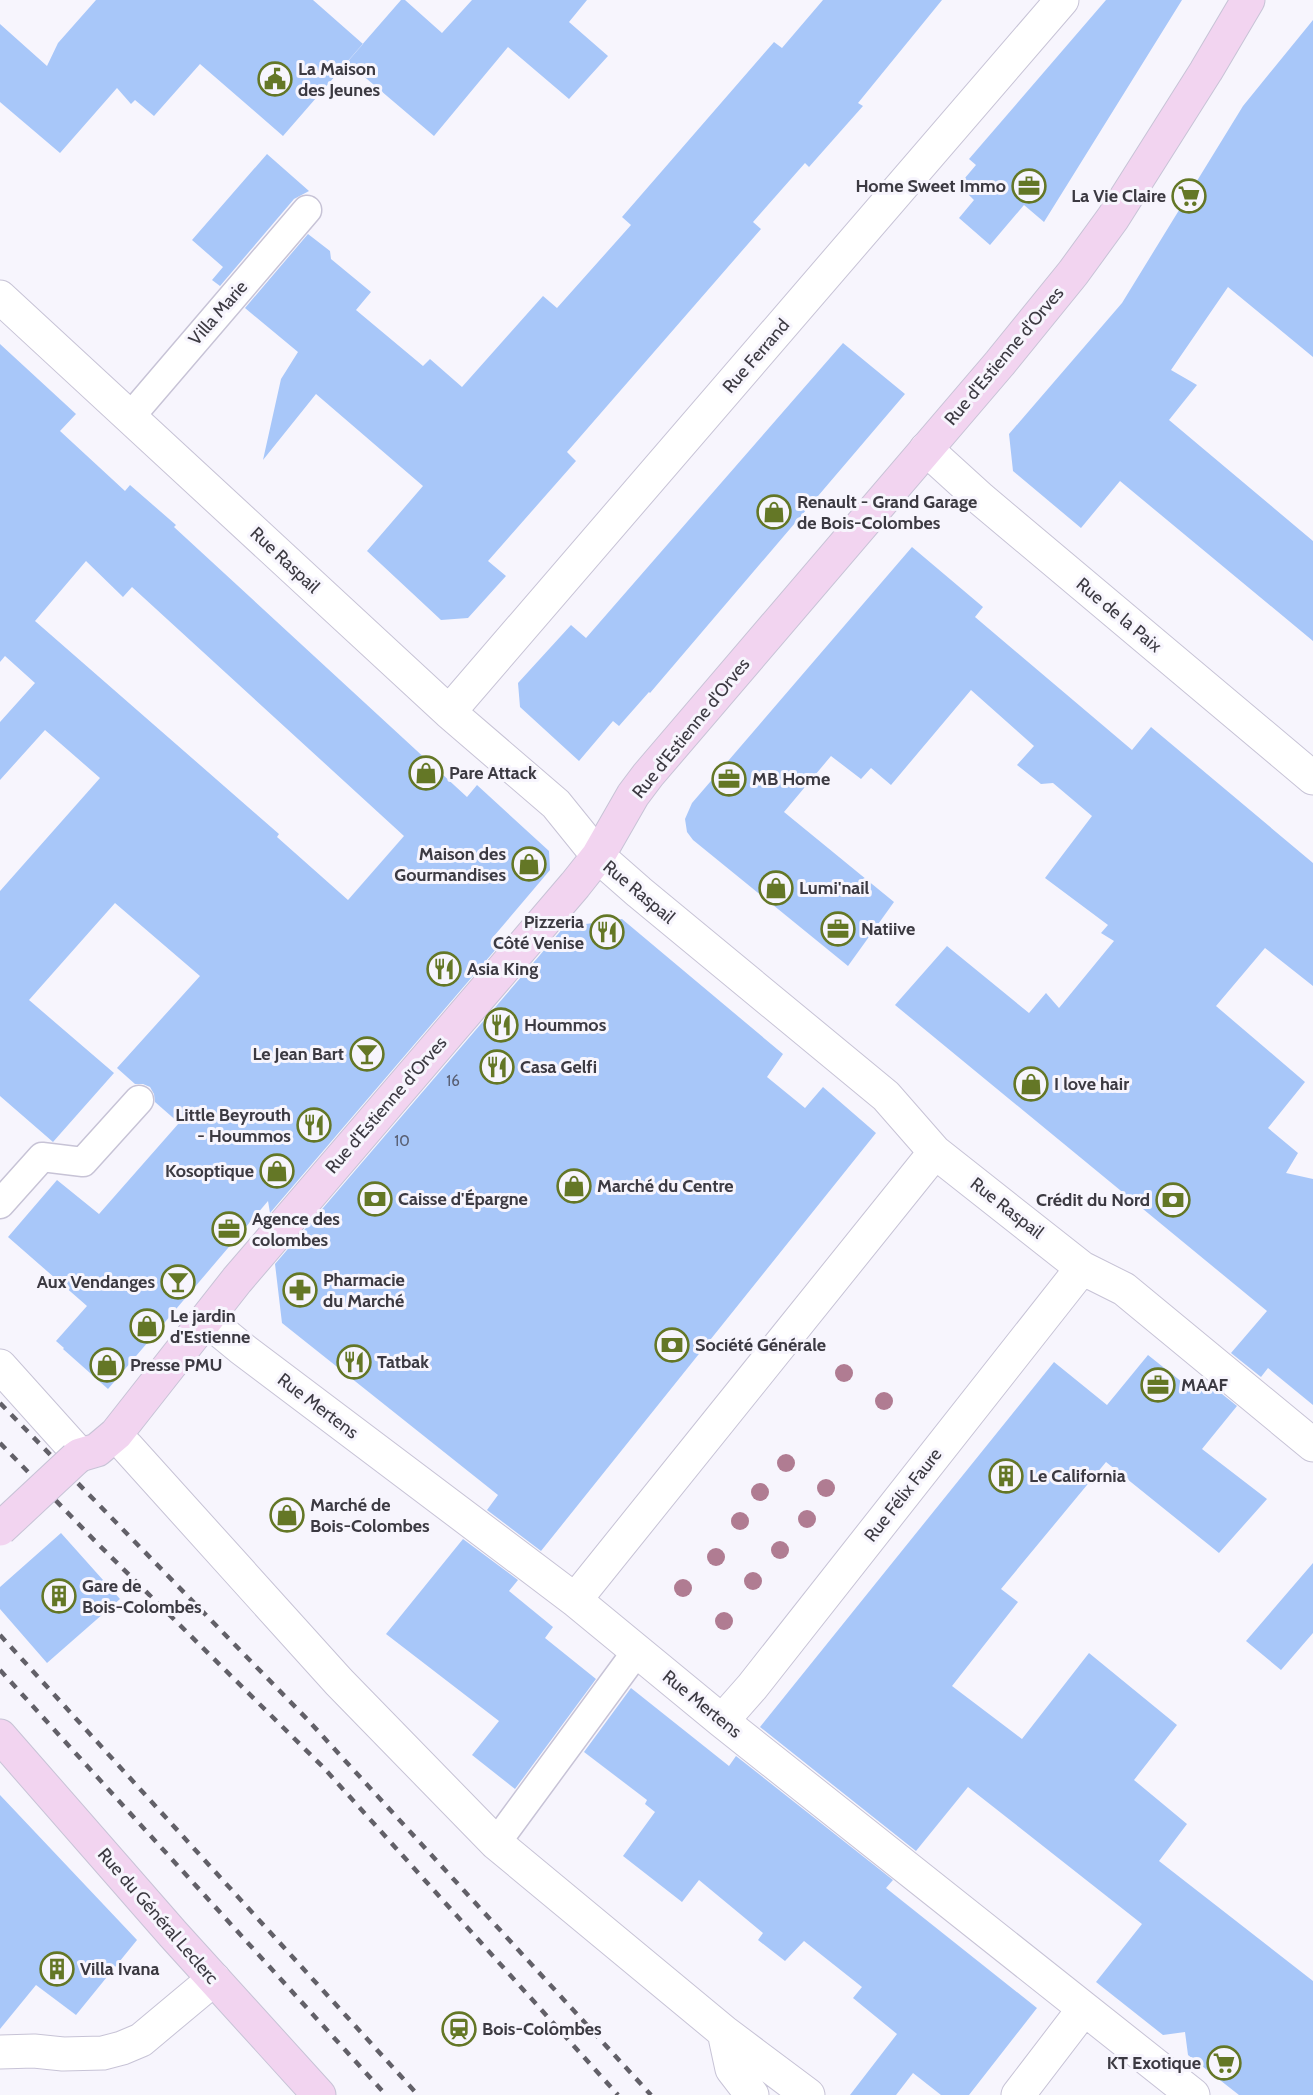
<svg xmlns="http://www.w3.org/2000/svg" width="1313" height="2095" font-family="Cabin,sans-serif">
  <style>
    .building { fill: #a8c7f9; fill-rule: evenodd }
    .lines { fill: none; stroke-linecap: round; stroke-linejoin: round }
    .lane-casing { stroke: #c7c3d6; stroke-width: 31 }
    .street-casing { stroke: #c7c3d6; stroke-width: 35 }
    .secondary-casing { stroke: #c7c3d6; stroke-width: 35 }
    .lane { stroke: #fff; stroke-width: 28 }
    .street { stroke: #fff; stroke-width: 33 }
    .secondary { stroke: #f2d4f0; stroke-width: 33 }
    .rail { stroke: #626068; stroke-width: 4.5; stroke-dasharray: 8 8; stroke-linecap: butt }
    .secondary-bridge-casing { stroke: #c7c3d6; stroke-width: 35; stroke-linecap: butt }
    .secondary-bridge { stroke: #f2d4f0; stroke-width: 33 }
    .tree { fill: #b07c92 }
    .labels { text-anchor: middle; dominant-baseline: central; stroke-width: 6; stroke-linejoin: round; paint-order: stroke }
    .number-label { font-size: 15px; fill: #575d70 }
    .poi-label { font-size: 18px; font-weight: bold; fill: #3c3a42; stroke: #f7f5fd; text-anchor: start }
    .street-label { font-size: 18px; fill: #3c3a42; stroke: #f7f5fd }
  </style>
  <rect width="100%" height="100%" fill="#f7f5fd"/>
  <path class="building" d="M 96,0 L 313,0 L 363,44 L 283,136 L 200,64 L 154,116 L 135,100 L 131,104 L 117,88 L 60,153 L 0,102 L 0,24 L 47,66 L 58,43 Z
    M 401,0 L 405,0 L 442,33 L 472,0 L 587,0 L 569,22 L 608,56 L 569,99 L 508,47 L 434,136 L 347,62 Z
    M 823,0 L 942,0 L 858,103 L 863,106 L 809,167 L 805,163 L 753,222 L 761,229 L 567,452 L 576,461 L 488,561 L 506,576 L 468,618 L 441,620 L 367,551 L 423,486 L 316,394 L 263,460 L 281,379 L 298,352 L 245,308 L 308,234 L 330,251 L 331,259 L 371,292 L 356,310 L 423,366 L 430,359 L 462,387 L 543,296 L 557,308 L 631,225 L 622,217 L 774,42 L 782,48 Z
    M 1106,0 L 1182,0 L 1044,222 L 1024,205 L 990,245 L 959,218 L 974,200 L 959,185 L 976,165 L 969,159 Z
    M 1313,20 L 1313,357 L 1228,287 L 1171,370 L 1197,385 L 1169,420 L 1313,541 L 1313,641 L 1120,481 L 1081,528 L 1013,471 L 1009,434 L 1122,303 L 1243,106 Z
    M 267,154 L 309,191 L 294,199 L 220,286 L 212,280 L 223,267 L 192,240 Z
    M 843,343 L 905,394 L 650,693 L 649,692 L 619,726 L 613,721 L 579,761 L 520,707 L 518,683 L 571,625 L 586,638 Z
    M 0,344 L 76,414 L 60,431 L 125,491 L 130,485 L 176,525 L 174,527 L 467,797 L 477,785 L 549,851 L 550,870 L 494,936 L 508,935 L 270,1213 L 268,1201 L 108,1389 L 63,1349 L 64,1348 L 56,1341 L 87,1306 L 8,1237 L 57,1180 L 99,1214 L 179,1123 L 155,1102 L 154,1094 L 150,1087 L 143,1084 L 135,1084 L 117,1068 L 200,976 L 115,903 L 29,1000 L 114,1073 L 53,1142 L 0,1096 L 0,891 L 100,778 L 45,730 L 0,780 L 0,722 L 35,683 L 5,656 L 0,662 ZM 86,561 L 123,597 L 132,587 L 404,836 L 348,900 L 277,837 L 279,834 L 35,621 Z
    M 912,547 L 983,607 L 975,617 L 1132,750 L 1151,727 L 1313,863 L 1313,986 L 1265,948 L 1216,1006 L 1305,1082 L 1268,1128 L 1298,1153 L 1286,1173 L 1313,1179 L 1313,1405 L 1268,1368 L 1261,1377 L 1231,1353 L 1267,1311 L 895,1005 L 947,946 L 1029,1013 L 1046,993 L 1059,1008 L 1114,941 L 1101,933 L 1108,925 L 1045,878 L 1092,816 L 1053,783 L 1041,784 L 1017,765 L 1034,746 L 971,690 L 891,785 L 871,768 L 861,779 L 831,756 L 784,812 L 894,902 L 848,966 L 693,840 L 687,832 L 685,819 L 692,803 Z
    M 622,919 L 783,1054 L 767,1077 L 805,1108 L 823,1087 L 876,1133 L 541,1551 L 487,1510 L 498,1495 L 282,1323 L 275,1264 L 564,927 Z
    M 1148,1355 L 1197,1394 L 1207,1382 L 1237,1406 L 1202,1449 L 1267,1499 L 1219,1553 L 1106,1462 L 1001,1589 L 1018,1602 L 952,1686 L 1022,1739 L 1089,1653 L 1177,1725 L 1134,1780 L 1187,1824 L 1159,1861 L 1313,1981 L 1313,2095 L 1239,2095 L 1188,2055 L 1185,2032 L 1163,2035 L 1096,1982 L 1142,1924 L 968,1787 L 916,1851 L 760,1727 L 1054,1362 L 1107,1405 Z
    M 61,1533 L 120,1599 L 47,1663 L 0,1609 L 0,1587 Z
    M 463,1539 L 518,1580 L 509,1591 L 553,1627 L 545,1638 L 596,1679 L 515,1789 L 472,1755 L 499,1721 L 386,1634 Z
    M 1313,1563 L 1313,1633 L 1281,1670 L 1246,1641 Z
    M 631,1688 L 729,1766 L 736,1756 L 893,1880 L 886,1888 L 1037,2008 L 969,2095 L 941,2095 L 913,2073 L 896,2095 L 850,2095 L 897,2034 L 853,1998 L 862,1987 L 804,1941 L 785,1961 L 758,1940 L 763,1933 L 699,1880 L 682,1902 L 623,1856 L 655,1812 L 645,1804 L 647,1800 L 584,1752 Z
    M 0,1795 L 137,1940 L 76,2015 L 36,1985 L 0,2029 Z"/>
  <g class="lines">
    <defs>
      <path id="lane" d="M 130,417 L 307,210
        M 0,1204 L 42,1157 L 83,1162 L 139,1100
        M 496,1843 L 637,1651"/>
      <path id="street" d="M 0,297 L 449,712 L 556,804 L 598,856 L 639,892 L 886,1096 L 935,1152 L 1082,1268 L 1124,1289 L 1313,1445
        M 926,449 L 981,499 L 1313,778
        M 449,712 L 1062,0
        M 207,1320 L 241,1348 L 575,1600 L 722,1721 L 1193,2095
        M 0,1366 L 80,1455
        M 127,1447 L 339,1682 L 496,1843 L 724,2032 L 808,2095
        M 575,1600 L 935,1152
        M 722,1721 L 752,1687 L 1082,1268
        M 724,2032 L 732,2069 L 752,2095
        M 0,2052 L 34,2051 L 63,2054 L 103,2053 L 122,2048 L 141,2040 L 214,1979
        M 1018,2095 L 1083,2010"/>
      <path id="secondary" d="M 76,1458 L 80,1455 L 97,1450 L 116,1434 L 237,1280 L 575,885 L 598,856 L 633,795 L 648,775 L 1000,363 L 1073,273 L 1113,218 L 1206,71 L 1248,0
        M 0,1736 L 173,1934 L 319,2095"/>
    </defs>
    <use href="#lane" class="lane-casing"/>
    <use href="#street" class="street-casing"/>
    <use href="#secondary" class="secondary-casing"/>
    <use href="#lane" class="lane"/>
    <use href="#street" class="street"/>
    <use href="#secondary" class="secondary"/>
    <path class="rail" d="M 0,1403 L 307,1719 L 651,2095
      M 0,1443 L 96,1542 L 323,1767 L 618,2095
      M 0,1635 L 418,2095
      M 0,1670 L 386,2095"/>
    <defs>
      <path id="secondary-bridge" d="M 0,1529 L 76,1458"/>
    </defs>
    <use href="#secondary-bridge" class="secondary-bridge-casing"/>
    <use href="#secondary-bridge" class="secondary-bridge"/>
  </g>
  <g class="tree">
    <circle cx="844" cy="1373" r="9"/>
    <circle cx="884" cy="1401" r="9"/>
    <circle cx="786" cy="1463" r="9"/>
    <circle cx="826" cy="1488" r="9"/>
    <circle cx="760" cy="1492" r="9"/>
    <circle cx="807" cy="1519" r="9"/>
    <circle cx="740" cy="1521" r="9"/>
    <circle cx="780" cy="1550" r="9"/>
    <circle cx="716" cy="1557" r="9"/>
    <circle cx="753" cy="1581" r="9"/>
    <circle cx="683" cy="1588" r="9"/>
    <circle cx="724" cy="1621" r="9"/>
  </g>
  <defs>
    <symbol id="civic-ring" viewBox="-11 -11 22 22"><circle r="9.5" fill="#f7f5fd" stroke="#647726" stroke-width="1.5"/><path d="M-.6-6.5H3V-4.5H.6V-3L4-1V1h2V6H-6V1h2V-1L-.6-3ZM-1.2 2.5V6h2.4V2.5Z" fill="#647726"/></symbol>
    <symbol id="office-ring" viewBox="-11 -11 22 22"><circle r="9.5" fill="#f7f5fd" stroke="#647726" stroke-width="1.5"/><path d="M-6-3h4V-5.5h4V-3h4V5H-6ZM-1-4.5V-3h2v-1.5ZM-6 0V1H6V0Z" fill="#647726"/></symbol>
    <symbol id="supermarket-ring" viewBox="-11 -11 22 22"><circle r="9.5" fill="#f7f5fd" stroke="#647726" stroke-width="1.5"/><path d="M-6-5.5h2.5l.6 2H6L4.5 2H-2.5L-4.4-4H-6ZM-1.5 3.2a1.3 1.3 0 1 0 .1 0ZM3 3.2a1.3 1.3 0 1 0 .1 0Z" fill="#647726"/></symbol>
    <symbol id="shop-ring" viewBox="-11 -11 22 22"><circle r="9.5" fill="#f7f5fd" stroke="#647726" stroke-width="1.5"/><path d="M-5-2.5h2.3a2.7 3.5 0 0 1 5.4 0H5L5.5 6h-11ZM-1.5-2.5h3a1.5 2.3 0 0 0-3 0Z" fill="#647726"/></symbol>
    <symbol id="restaurant-ring" viewBox="-11 -11 22 22"><circle r="9.5" fill="#f7f5fd" stroke="#647726" stroke-width="1.5"/><path d="M-5-6h1v4h1v-4h1v4h1v-4h1v5L-1.5 .5V6h-2V.5L-5-1ZM5-6V6H3V1.5H1.5Q1.5-4 5-6Z" fill="#647726"/></symbol>
    <symbol id="bar-ring" viewBox="-11 -11 22 22"><circle r="9.5" fill="#f7f5fd" stroke="#647726" stroke-width="1.5"/><path d="M-6-5H6L.8 .8V4.5H3.5V6h-7V4.5H-.8V.8Z" fill="#647726"/></symbol>
    <symbol id="bank-ring" viewBox="-11 -11 22 22"><circle r="9.5" fill="#f7f5fd" stroke="#647726" stroke-width="1.5"/><path d="M-6-4H6V4H-6ZM0-2.3a2.3 2.3 0 1 0 0 4.6a2.3 2.3 0 1 0 0-4.6Z" fill="#647726"/></symbol>
    <symbol id="pharmacy-ring" viewBox="-11 -11 22 22"><circle r="9.5" fill="#f7f5fd" stroke="#647726" stroke-width="1.5"/><path d="M-2-6h4v4h4v4h-4v4h-4v-4h-4v-4h4Z" fill="#647726"/></symbol>
    <symbol id="building-ring" viewBox="-11 -11 22 22"><circle r="9.5" fill="#f7f5fd" stroke="#647726" stroke-width="1.5"/><path d="M-4-6H4V6H1V3H-1V6H-4ZM-2.5-4.3h1.7v1.8h-1.7ZM.8-4.3h1.7v1.8H.8ZM-2.5-1h1.7V.8h-1.7ZM.8-1h1.7V.8H.8Z" fill="#647726"/></symbol>
    <symbol id="station-ring" viewBox="-11 -11 22 22"><circle r="9.5" fill="#f7f5fd" stroke="#647726" stroke-width="1.5"/><path d="M-3-6H3Q5-6 5-4V2Q5 4 3 4L4.5 6H3L1.5 4h-3L-3 6H-4.5L-3 4Q-5 4-5 2V-4Q-5-6-3-6ZM-3.5-4v3h7v-3ZM-3.5 1v1.5H-2V1ZM2 1v1.5H3.5V1Z" fill="#647726"/></symbol>
  </defs>
  <g fill-rule="evenodd">
    <use href="#civic-ring" x="256" y="60" width="38" height="38"/>
    <use href="#office-ring" x="1010" y="167" width="38" height="38"/>
    <use href="#supermarket-ring" x="1170" y="177" width="38" height="38"/>
    <use href="#shop-ring" x="755" y="493" width="38" height="38"/>
    <use href="#shop-ring" x="407" y="754" width="38" height="38"/>
    <use href="#office-ring" x="710" y="760" width="38" height="38"/>
    <use href="#shop-ring" x="510" y="845" width="38" height="38"/>
    <use href="#shop-ring" x="757" y="869" width="38" height="38"/>
    <use href="#office-ring" x="819" y="910" width="38" height="38"/>
    <use href="#restaurant-ring" x="588" y="913" width="38" height="38"/>
    <use href="#restaurant-ring" x="425" y="950" width="38" height="38"/>
    <use href="#restaurant-ring" x="482" y="1006" width="38" height="38"/>
    <use href="#bar-ring" x="348" y="1035" width="38" height="38"/>
    <use href="#restaurant-ring" x="478" y="1048" width="38" height="38"/>
    <use href="#shop-ring" x="1012" y="1065" width="38" height="38"/>
    <use href="#restaurant-ring" x="295" y="1106" width="38" height="38"/>
    <use href="#shop-ring" x="258" y="1152" width="38" height="38"/>
    <use href="#shop-ring" x="555" y="1167" width="38" height="38"/>
    <use href="#bank-ring" x="356" y="1180" width="38" height="38"/>
    <use href="#bank-ring" x="1154" y="1181" width="38" height="38"/>
    <use href="#office-ring" x="210" y="1210" width="38" height="38"/>
    <use href="#bar-ring" x="159" y="1263" width="38" height="38"/>
    <use href="#pharmacy-ring" x="281" y="1271" width="38" height="38"/>
    <use href="#shop-ring" x="128" y="1307" width="38" height="38"/>
    <use href="#bank-ring" x="653" y="1326" width="38" height="38"/>
    <use href="#restaurant-ring" x="335" y="1343" width="38" height="38"/>
    <use href="#shop-ring" x="88" y="1346" width="38" height="38"/>
    <use href="#office-ring" x="1139" y="1366" width="38" height="38"/>
    <use href="#building-ring" x="987" y="1457" width="38" height="38"/>
    <use href="#shop-ring" x="268" y="1496" width="38" height="38"/>
    <use href="#building-ring" x="40" y="1577" width="38" height="38"/>
    <use href="#building-ring" x="38" y="1950" width="38" height="38"/>
    <use href="#station-ring" x="440" y="2010" width="38" height="38"/>
    <use href="#supermarket-ring" x="1205" y="2044" width="38" height="38"/>
  </g>
  <g class="labels">
    <g class="number-label">
      <text x="453" y="1081">16</text>
      <text x="402" y="1141">10</text>
    </g>
    <g class="poi-label">
      <text x="298" y="69">La Maison<tspan x="298" dy="21">des Jeunes</tspan></text>
      <text x="1006" y="186" text-anchor="end">Home Sweet Immo</text>
      <text x="1166" y="196" text-anchor="end">La Vie Claire</text>
      <text x="797" y="502">Renault - Grand Garage<tspan x="797" dy="21">de Bois-Colombes</tspan></text>
      <text x="449" y="773">Pare Attack</text>
      <text x="752" y="779">MB Home</text>
      <text x="506" y="854" text-anchor="end">Maison des<tspan x="506" dy="21">Gourmandises</tspan></text>
      <text x="799" y="888">Lumi'nail</text>
      <text x="584" y="922" text-anchor="end">Pizzeria<tspan x="584" dy="21">Côté Venise</tspan></text>
      <text x="861" y="929">Natiive</text>
      <text x="467" y="969">Asia King</text>
      <text x="524" y="1025">Hoummos</text>
      <text x="344" y="1054" text-anchor="end">Le Jean Bart</text>
      <text x="520" y="1067">Casa Gelfi</text>
      <text x="1054" y="1084">I love hair</text>
      <text x="291" y="1115" text-anchor="end">Little Beyrouth<tspan x="291" dy="21">- Hoummos</tspan></text>
      <text x="254" y="1171" text-anchor="end">Kosoptique</text>
      <text x="597" y="1186">Marché du Centre</text>
      <text x="398" y="1199">Caisse d'Épargne</text>
      <text x="1150" y="1200" text-anchor="end">Crédit du Nord</text>
      <text x="252" y="1219">Agence des<tspan x="252" dy="21">colombes</tspan></text>
      <text x="323" y="1280">Pharmacie<tspan x="323" dy="21">du Marché</tspan></text>
      <text x="155" y="1282" text-anchor="end">Aux Vendanges</text>
      <text x="170" y="1316">Le jardin<tspan x="170" dy="21">d'Estienne</tspan></text>
      <text x="695" y="1345">Société Générale</text>
      <text x="377" y="1362">Tatbak</text>
      <text x="130" y="1365">Presse PMU</text>
      <text x="1181" y="1385">MAAF</text>
      <text x="1029" y="1476">Le California</text>
      <text x="310" y="1505">Marché de<tspan x="310" dy="21">Bois-Colombes</tspan></text>
      <text x="82" y="1586">Gare de<tspan x="82" dy="21">Bois-Colombes</tspan></text>
      <text x="80" y="1969">Villa Ivana</text>
      <text x="482" y="2029">Bois-Colombes</text>
      <text x="1201" y="2063" text-anchor="end">KT Exotique</text>
    </g>
    <g class="street-label">
      <text transform="translate(218 313) rotate(-49)">Villa Marie</text>
      <text transform="translate(756 356) rotate(-49)">Rue Ferrand</text>
      <text transform="translate(1004 356) rotate(-50)">Rue d'Estienne d'Orves</text>
      <text transform="translate(285 560) rotate(43)">Rue Raspail</text>
      <text transform="translate(1119 615) rotate(40)">Rue de la Paix</text>
      <text transform="translate(691 728) rotate(-51)">Rue d'Estienne d'Orves</text>
      <text transform="translate(639 892) rotate(40)">Rue Raspail</text>
      <text transform="translate(386 1105) rotate(-49)">Rue d'Estienne d'Orves</text>
      <text transform="translate(1007 1208) rotate(38)">Rue Raspail</text>
      <text transform="translate(318 1406) rotate(37)">Rue Mertens</text>
      <text transform="translate(903 1495) rotate(-52)">Rue Félix Faure</text>
      <text transform="translate(702 1704) rotate(39)">Rue Mertens</text>
      <text transform="translate(158 1916) rotate(49)">Rue du Général Leclerc</text>
    </g>
  </g>
</svg>
